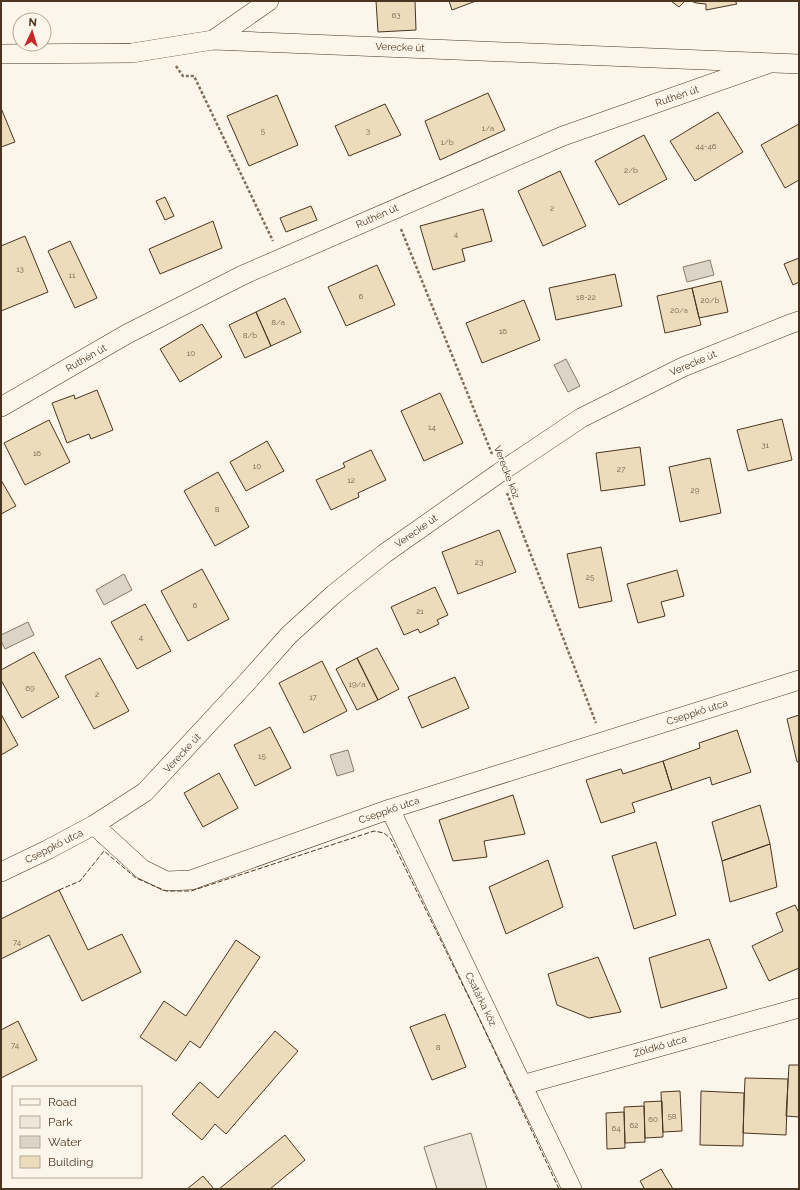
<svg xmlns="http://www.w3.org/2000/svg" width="800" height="1190" font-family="Raleway,sans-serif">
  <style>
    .green { fill: #ede6d9; stroke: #887966 }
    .water { fill: #dcd4c6; stroke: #887966 }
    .building { fill: #ecdcbc; stroke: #4a3520 }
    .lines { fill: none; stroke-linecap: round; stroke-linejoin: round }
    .minor-casing { stroke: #4a3520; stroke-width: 20 }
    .path { stroke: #7f6f5c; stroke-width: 2.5; stroke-dasharray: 3 2; stroke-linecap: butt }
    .minor { stroke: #fbf6e9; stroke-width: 19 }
    .fence { stroke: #4a3520; stroke-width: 1; stroke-dasharray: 5 2; stroke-linecap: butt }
    .labels { text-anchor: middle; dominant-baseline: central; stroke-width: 3; stroke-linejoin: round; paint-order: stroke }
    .number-label { font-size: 8px; fill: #725f47 }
    .street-label { font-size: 10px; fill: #4a3520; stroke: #fbf6e9 }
  </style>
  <rect width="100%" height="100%" fill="#fbf6e9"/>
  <path class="green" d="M 471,1133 L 487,1189 L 437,1189 L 424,1147 Z"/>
  <path class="water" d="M 710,260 L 714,275 L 687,282 L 683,267 Z
    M 566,359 L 580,386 L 568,392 L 554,365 Z
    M 124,574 L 132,590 L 104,605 L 96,590 Z
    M 28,622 L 34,635 L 5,649 L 1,641 L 1,635 Z
    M 348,750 L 354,771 L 337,776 L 330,755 Z"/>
  <path class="building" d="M 376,1 L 415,1 L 416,30 L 378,32 Z
    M 449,1 L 476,1 L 452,10 Z
    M 671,1 L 685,1 L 679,7 Z
    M 691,1 L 735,1 L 737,4 L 706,10 L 706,4 L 696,3 Z
    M 488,93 L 505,130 L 440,160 L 425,121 Z
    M 277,95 L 298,145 L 249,166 L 227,116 Z
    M 385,104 L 401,135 L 349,156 L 335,126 Z
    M 1,108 L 15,142 L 1,147 Z
    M 718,112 L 743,152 L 695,181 L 670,141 Z
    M 799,124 L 799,180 L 785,188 L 761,145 Z
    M 644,135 L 667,179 L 619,205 L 595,161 Z
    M 560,171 L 586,226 L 543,246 L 518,191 Z
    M 165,197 L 174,216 L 165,220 L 156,201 Z
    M 311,206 L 317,220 L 286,232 L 280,218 Z
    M 483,209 L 492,241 L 462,249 L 465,261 L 433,270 L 420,226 Z
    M 213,221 L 222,248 L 160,274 L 149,249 Z
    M 25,236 L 48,292 L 1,311 L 1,246 Z
    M 70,241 L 97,298 L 75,308 L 48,251 Z
    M 799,258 L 799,282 L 793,285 L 784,264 Z
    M 377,265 L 395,305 L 346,326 L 328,287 Z
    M 615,274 L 622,306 L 556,320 L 549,288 Z
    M 721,281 L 728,312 L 699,318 L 692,288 Z
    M 692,288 L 701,325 L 665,333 L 657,296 Z
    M 285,298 L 301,332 L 271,346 L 256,312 Z
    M 524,300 L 540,340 L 482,363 L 466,323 Z
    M 256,312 L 271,346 L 245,358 L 229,325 Z
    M 202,324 L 222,357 L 180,382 L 160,349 Z
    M 97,390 L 113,430 L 91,439 L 89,434 L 67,443 L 52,403 L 74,395 L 75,399 Z
    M 440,393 L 463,443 L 424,461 L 401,411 Z
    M 782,419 L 792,460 L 748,471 L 737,430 Z
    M 49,420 L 70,462 L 25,485 L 4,443 Z
    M 267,441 L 284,471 L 246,491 L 230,462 Z
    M 640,447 L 645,485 L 601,491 L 596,453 Z
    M 371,450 L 386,480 L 358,493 L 359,497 L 331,510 L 316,480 L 345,467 L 343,463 Z
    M 710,458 L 721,513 L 680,522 L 669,467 Z
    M 218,472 L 249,527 L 215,546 L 184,491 Z
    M 1,480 L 16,506 L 1,514 Z
    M 499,530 L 516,572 L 458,594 L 442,552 Z
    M 601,547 L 612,601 L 579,608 L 567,554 Z
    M 202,569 L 229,619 L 188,641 L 161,591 Z
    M 677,570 L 684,596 L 661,602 L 665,616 L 638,623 L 627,584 Z
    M 435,587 L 448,615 L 437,620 L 439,624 L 420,633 L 418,629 L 404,635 L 391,607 Z
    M 145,604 L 171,651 L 137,669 L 111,622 Z
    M 377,648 L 399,689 L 378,700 L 357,658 Z
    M 34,652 L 59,697 L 22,718 L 1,680 L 1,670 Z
    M 100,658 L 129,711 L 94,729 L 65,676 Z
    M 357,658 L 378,700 L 357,710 L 336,669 Z
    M 322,661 L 347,711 L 304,733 L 279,683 Z
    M 455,677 L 469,708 L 422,728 L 408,697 Z
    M 1,714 L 18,745 L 1,755 Z
    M 799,715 L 799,762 L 797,762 L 787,719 Z
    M 270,727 L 291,768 L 255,786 L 234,745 Z
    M 737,730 L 751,772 L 712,785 L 710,777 L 672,790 L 663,761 L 700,748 L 699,743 Z
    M 663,761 L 672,790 L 632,803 L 635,812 L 601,823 L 586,780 L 621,769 L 623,774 Z
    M 219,773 L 238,808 L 203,827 L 184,793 Z
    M 513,795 L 525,834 L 484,841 L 487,857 L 453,861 L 439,820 Z
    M 760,805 L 770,844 L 722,861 L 712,822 Z
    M 656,842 L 676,915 L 634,929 L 612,856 Z
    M 770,844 L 777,887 L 730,902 L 722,861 Z
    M 548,860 L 563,907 L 506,934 L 489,887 Z
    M 59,890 L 88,950 L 122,934 L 141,972 L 82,1001 L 49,935 L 1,959 L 1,919 Z
    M 795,905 L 799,913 L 799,968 L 769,981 L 752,946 L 783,931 L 776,913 Z
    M 709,939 L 727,988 L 661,1008 L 649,958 Z
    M 236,940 L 260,957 L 200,1048 L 190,1041 L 176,1061 L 140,1037 L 164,1001 L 186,1016 Z
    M 598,957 L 621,1012 L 589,1018 L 557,1005 L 548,974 Z
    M 445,1014 L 466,1067 L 432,1080 L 410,1027 Z
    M 18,1021 L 37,1060 L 1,1078 L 1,1030 Z
    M 275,1031 L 298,1051 L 226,1134 L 215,1124 L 202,1140 L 172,1114 L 200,1082 L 218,1098 Z
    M 789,1065 L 799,1065 L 799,1117 L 786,1116 Z
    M 745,1078 L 788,1079 L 786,1135 L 743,1133 Z
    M 680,1091 L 682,1131 L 663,1132 L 661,1092 Z
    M 701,1091 L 744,1093 L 743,1146 L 700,1145 Z
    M 662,1101 L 663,1137 L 645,1138 L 644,1102 Z
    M 644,1106 L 645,1142 L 625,1143 L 624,1107 Z
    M 624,1112 L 625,1148 L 607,1149 L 606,1113 Z
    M 285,1135 L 305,1160 L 270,1189 L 219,1189 Z
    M 661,1169 L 673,1189 L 642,1189 L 644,1188 L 640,1181 Z
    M 203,1176 L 214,1189 L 187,1189 Z"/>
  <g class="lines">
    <defs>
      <path id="minor" d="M 213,40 L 269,1
        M 1,54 L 132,53 L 213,40 L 799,64
        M 1,407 L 127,334 L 243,275 L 563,136 L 770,63
        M 390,809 L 572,1189
        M 94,825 L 145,792 L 248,681 L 289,635 L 334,594 L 384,554 L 499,473 L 581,418 L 683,367 L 790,324 L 799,321
        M 1,872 L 47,850 L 94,825 L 142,869 L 166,881 L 191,880 L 390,809 L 799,680
        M 522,1085 L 799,1008"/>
    </defs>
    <use href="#minor" class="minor-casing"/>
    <path class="path" d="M 176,66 L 183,76 L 194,76 L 273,241
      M 401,229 L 492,454
      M 507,493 L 596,723"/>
    <use href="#minor" class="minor"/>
    <path class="fence" d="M 59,890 L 80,881 L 104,851 L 136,878 L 166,891 L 191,891 L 374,831 L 384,833 L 391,839 L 478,1016 L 559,1189"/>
  </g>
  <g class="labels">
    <g class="number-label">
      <text x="396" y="15">63</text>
      <text x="488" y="128">1/a</text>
      <text x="263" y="131">5</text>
      <text x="368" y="131">3</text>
      <text x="447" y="142">1/b</text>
      <text x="706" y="146">44-46</text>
      <text x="631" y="170">2/b</text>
      <text x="552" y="208">2</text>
      <text x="456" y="234">4</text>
      <text x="20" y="269">13</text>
      <text x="72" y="275">11</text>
      <text x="361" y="296">6</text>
      <text x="586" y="297">18-22</text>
      <text x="710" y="300">20/b</text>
      <text x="679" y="310">20/a</text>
      <text x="278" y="322">8/a</text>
      <text x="503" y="331">16</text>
      <text x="250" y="335">8/b</text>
      <text x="191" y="353">10</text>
      <text x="432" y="427">14</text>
      <text x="765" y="445">31</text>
      <text x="37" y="453">16</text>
      <text x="257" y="466">10</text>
      <text x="621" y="469">27</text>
      <text x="351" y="480">12</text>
      <text x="695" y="490">29</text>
      <text x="217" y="509">8</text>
      <text x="479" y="562">23</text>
      <text x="590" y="577">25</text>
      <text x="195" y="605">6</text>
      <text x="420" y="611">21</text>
      <text x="141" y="637">4</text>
      <text x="357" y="684">19/a</text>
      <text x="30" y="688">69</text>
      <text x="97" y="694">2</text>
      <text x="313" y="697">17</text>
      <text x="262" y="756">15</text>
      <text x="17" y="942">74</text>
      <text x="15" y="1045">74</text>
      <text x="438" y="1047">8</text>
      <text x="672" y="1116">58</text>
      <text x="653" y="1119">60</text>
      <text x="634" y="1125">62</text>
      <text x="616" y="1128">64</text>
    </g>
    <g class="street-label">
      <text transform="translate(400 47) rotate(2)">Verecke út</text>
      <text transform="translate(677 96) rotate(-19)">Ruthén út</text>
      <text transform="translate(377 216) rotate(-24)">Ruthén út</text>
      <text transform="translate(86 358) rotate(-30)">Ruthén út</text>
      <text transform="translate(693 363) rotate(-23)">Verecke út</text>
      <text transform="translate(507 472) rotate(69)">Verecke köz</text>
      <text transform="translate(416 531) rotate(-35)">Verecke út</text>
      <text transform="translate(697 712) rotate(-18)">Cseppkő utca</text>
      <text transform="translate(182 753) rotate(-47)">Verecke út</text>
      <text transform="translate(389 810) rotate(-19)">Cseppkő utca</text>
      <text transform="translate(54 846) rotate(-27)">Cseppkő utca</text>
      <text transform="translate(481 999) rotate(64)">Csatárka köz</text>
      <text transform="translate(660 1046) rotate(-16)">Zöldkő utca</text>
    </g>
  </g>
  <rect width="800" height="1190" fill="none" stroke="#4a3520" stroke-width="4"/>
  <rect x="12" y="1086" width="130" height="92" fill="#fbf6e9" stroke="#b4a999"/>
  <rect x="20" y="1099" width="20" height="6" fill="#fbf6e9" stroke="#b4a999"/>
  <text x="48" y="1106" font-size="12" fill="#4a3520">Road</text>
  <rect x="20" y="1116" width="20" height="12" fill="#ede6d9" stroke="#b4a999"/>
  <text x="48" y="1126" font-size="12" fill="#4a3520">Park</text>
  <rect x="20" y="1136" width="20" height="12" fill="#dcd4c6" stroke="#b4a999"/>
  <text x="48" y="1146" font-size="12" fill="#4a3520">Water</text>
  <rect x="20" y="1156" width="20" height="12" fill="#ecdcbc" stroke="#b4a999"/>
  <text x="48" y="1166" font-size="12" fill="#4a3520">Building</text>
  <g transform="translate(32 32) rotate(4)"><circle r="19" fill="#fbf6e9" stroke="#b4a999"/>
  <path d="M0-3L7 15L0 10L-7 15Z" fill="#c62828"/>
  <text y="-6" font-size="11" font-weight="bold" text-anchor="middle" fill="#4a3520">N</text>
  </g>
</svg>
